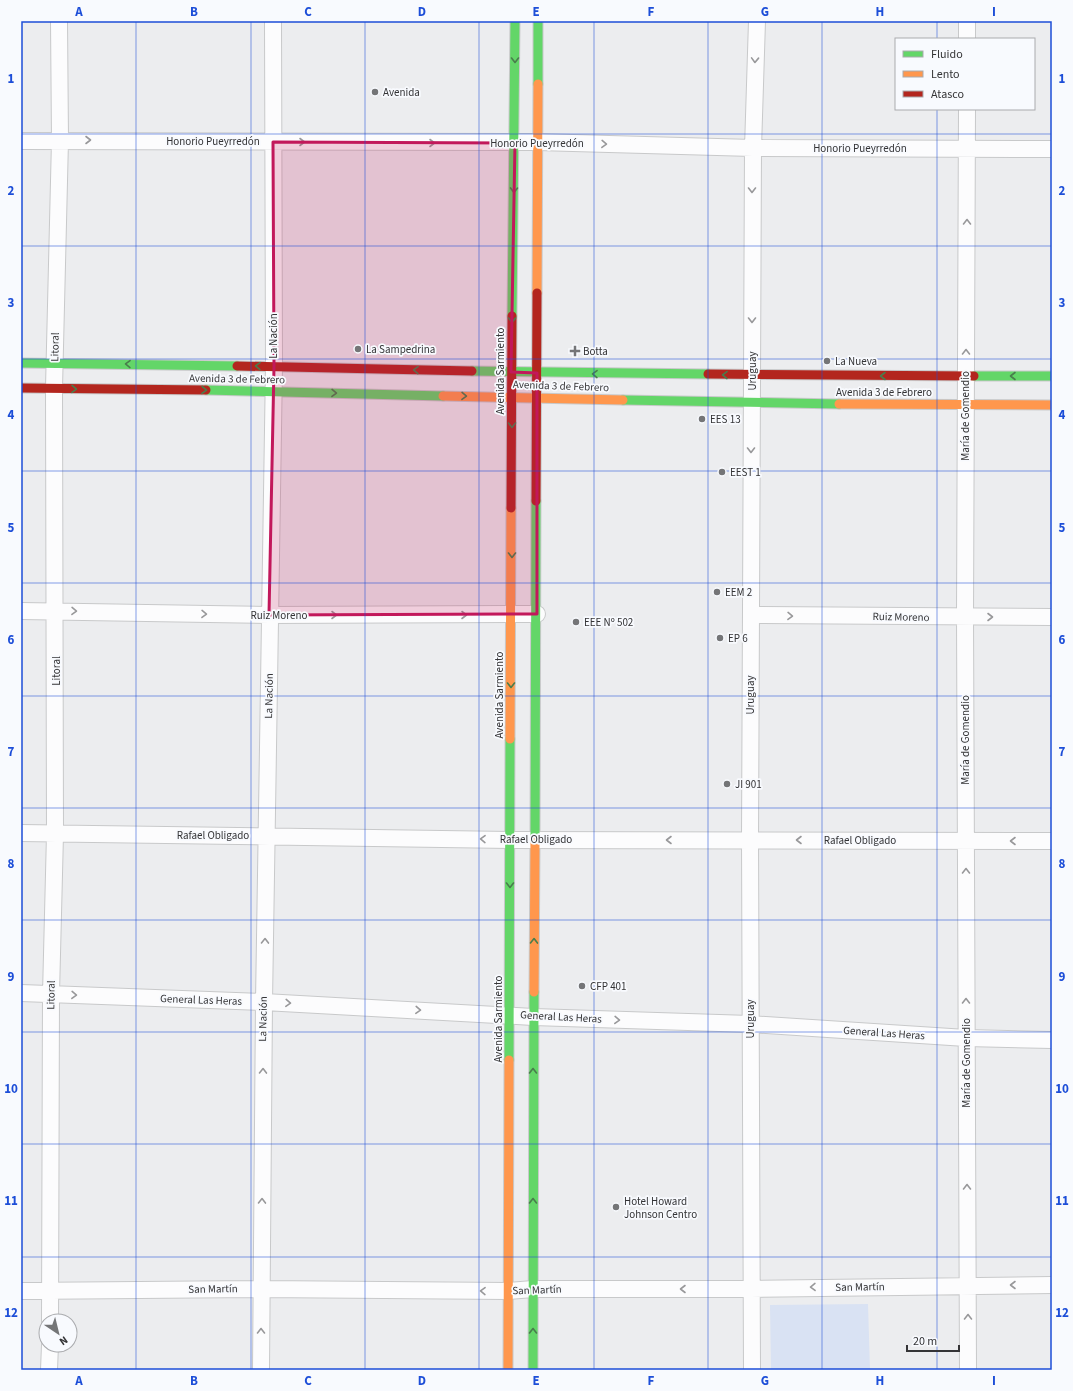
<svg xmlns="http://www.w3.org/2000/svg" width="1073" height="1391" font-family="'Source Sans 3',sans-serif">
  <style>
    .green { fill: #d9e2f3 }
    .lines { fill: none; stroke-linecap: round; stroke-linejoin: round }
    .street-casing { stroke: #c8c9ca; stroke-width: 18 }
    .fast-casing { stroke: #c8c9ca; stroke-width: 11 }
    .slow-casing { stroke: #c8c9ca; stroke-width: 11 }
    .jam-casing { stroke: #c8c9ca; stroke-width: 11 }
    .street { stroke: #fcfcfd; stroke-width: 16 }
    .fast { stroke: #63d668; stroke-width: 9 }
    .slow { stroke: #ff974d; stroke-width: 9 }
    .jam { stroke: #b3261e; stroke-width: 9 }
    .oneway { stroke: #497d4c }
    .oneway2 { stroke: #98989a }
    .marked { fill: #c2185b; fill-opacity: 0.2; stroke: #c2185b; stroke-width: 3; stroke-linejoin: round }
    .grid { fill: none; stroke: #1d4ed8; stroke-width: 1; stroke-opacity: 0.55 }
    .poi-dot { fill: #747577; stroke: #f8fafe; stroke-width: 1.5 }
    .labels { text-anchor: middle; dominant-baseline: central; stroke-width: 3.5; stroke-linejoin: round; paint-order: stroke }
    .poi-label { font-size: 11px; fill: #343436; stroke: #f8fafe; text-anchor: start }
    .street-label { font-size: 11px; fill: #343436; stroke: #f8fafe }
    .neatline { fill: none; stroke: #1d4ed8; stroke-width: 1.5 }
    .grid-label { font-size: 13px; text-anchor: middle; font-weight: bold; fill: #1d4ed8 }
  </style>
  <rect width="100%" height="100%" fill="#ecedef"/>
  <path class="green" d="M 868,1304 L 870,1370 L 771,1370 L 770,1305 Z"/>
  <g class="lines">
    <defs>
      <path id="street" d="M 967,39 L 967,21
        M 967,109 L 965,617 L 968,1370
        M 21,141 L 537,142 L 753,148 L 1052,149
        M 21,611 L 269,615 L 537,614
        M 751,615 L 1052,617
        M 21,833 L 510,840 L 1052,841
        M 21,993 L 264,1002 L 533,1017 L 750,1024 L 966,1038 L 1052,1040
        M 21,1291 L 261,1289 L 508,1291 L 533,1289 L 751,1289 L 1052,1285
        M 50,1321 L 51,994 L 55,834 L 54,388 L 60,140 L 59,21
        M 49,1370 L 50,1345
        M 261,1370 L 264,1002 L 274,366 L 273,21
        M 752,1370 L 750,840 L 753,148 L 757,21"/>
      <path id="fast" d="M 538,84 L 538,21
        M 512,316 L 515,21
        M 21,363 L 237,366
        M 472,371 L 708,374
        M 974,376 L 1052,376
        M 206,390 L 443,396
        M 623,400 L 839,404
        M 535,840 L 536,501
        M 509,1060 L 510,739
        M 533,1370 L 534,992"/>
      <path id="slow" d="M 537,293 L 538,84
        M 443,396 L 623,400
        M 839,404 L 1052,405
        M 510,739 L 511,508
        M 534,992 L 535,840
        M 508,1370 L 509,1060"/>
      <path id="jam" d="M 237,366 L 472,371
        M 708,374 L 974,376
        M 21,388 L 206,390
        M 536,501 L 537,293
        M 511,508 L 512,316"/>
    </defs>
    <use href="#street" class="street-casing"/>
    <use href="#fast" class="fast-casing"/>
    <use href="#slow" class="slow-casing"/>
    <use href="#jam" class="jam-casing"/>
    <use href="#street" class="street"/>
    <use href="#fast" class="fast"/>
    <use href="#slow" class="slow"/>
    <use href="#jam" class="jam"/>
  </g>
  <defs><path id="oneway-chevron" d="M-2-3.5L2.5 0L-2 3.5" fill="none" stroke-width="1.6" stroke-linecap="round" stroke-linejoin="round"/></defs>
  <g class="oneway">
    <use href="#oneway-chevron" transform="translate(515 60) rotate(90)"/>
    <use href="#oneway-chevron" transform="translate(514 190) rotate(91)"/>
    <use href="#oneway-chevron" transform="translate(512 320) rotate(91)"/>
    <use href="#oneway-chevron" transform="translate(128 364) rotate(-179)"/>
    <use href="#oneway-chevron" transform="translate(258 366) rotate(-179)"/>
    <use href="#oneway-chevron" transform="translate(416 370) rotate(-179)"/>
    <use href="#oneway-chevron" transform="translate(595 374) rotate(-179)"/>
    <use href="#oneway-chevron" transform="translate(725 375) rotate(-179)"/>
    <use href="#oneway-chevron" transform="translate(883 376) rotate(-180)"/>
    <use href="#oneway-chevron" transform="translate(1013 376) rotate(180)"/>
    <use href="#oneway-chevron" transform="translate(74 389) rotate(1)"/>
    <use href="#oneway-chevron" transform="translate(204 390) rotate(1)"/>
    <use href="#oneway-chevron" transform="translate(334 393) rotate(1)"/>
    <use href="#oneway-chevron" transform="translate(464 396) rotate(1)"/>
    <use href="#oneway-chevron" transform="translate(512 425) rotate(90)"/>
    <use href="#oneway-chevron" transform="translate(512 555) rotate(90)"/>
    <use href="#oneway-chevron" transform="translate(511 685) rotate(90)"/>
    <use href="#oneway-chevron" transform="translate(510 885) rotate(90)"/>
    <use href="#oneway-chevron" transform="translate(534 941) rotate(-89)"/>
    <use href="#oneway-chevron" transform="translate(533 1071) rotate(-90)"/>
    <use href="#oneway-chevron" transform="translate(533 1201) rotate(-90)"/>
    <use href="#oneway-chevron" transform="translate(533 1331) rotate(-90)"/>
  </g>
  <g class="oneway2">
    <use href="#oneway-chevron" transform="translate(755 60) rotate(92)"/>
    <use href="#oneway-chevron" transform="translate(88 140)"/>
    <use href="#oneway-chevron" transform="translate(302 142)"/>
    <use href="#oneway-chevron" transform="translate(432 143)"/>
    <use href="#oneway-chevron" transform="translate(604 144) rotate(2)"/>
    <use href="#oneway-chevron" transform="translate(752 190) rotate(90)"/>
    <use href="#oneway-chevron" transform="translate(967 222) rotate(-90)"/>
    <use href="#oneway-chevron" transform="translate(752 320) rotate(90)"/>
    <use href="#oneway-chevron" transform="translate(966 352) rotate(-90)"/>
    <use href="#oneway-chevron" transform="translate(751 450) rotate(90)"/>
    <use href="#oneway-chevron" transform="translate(74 611) rotate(1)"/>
    <use href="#oneway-chevron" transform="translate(204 614) rotate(1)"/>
    <use href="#oneway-chevron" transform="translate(334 615)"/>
    <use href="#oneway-chevron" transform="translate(464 615)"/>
    <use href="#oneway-chevron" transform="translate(790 616) rotate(1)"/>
    <use href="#oneway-chevron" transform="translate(990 617)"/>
    <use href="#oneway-chevron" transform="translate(483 839) rotate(-179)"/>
    <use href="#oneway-chevron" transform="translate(669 840) rotate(-180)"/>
    <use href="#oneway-chevron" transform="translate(799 840) rotate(-180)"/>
    <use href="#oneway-chevron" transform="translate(1013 841) rotate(-180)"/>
    <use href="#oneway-chevron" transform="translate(966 871) rotate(-90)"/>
    <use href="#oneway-chevron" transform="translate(265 941) rotate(-89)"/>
    <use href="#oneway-chevron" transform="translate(74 995) rotate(2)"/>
    <use href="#oneway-chevron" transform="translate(966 1001) rotate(-90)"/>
    <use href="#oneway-chevron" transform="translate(288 1003) rotate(3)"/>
    <use href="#oneway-chevron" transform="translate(418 1010) rotate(3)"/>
    <use href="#oneway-chevron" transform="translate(617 1020) rotate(2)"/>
    <use href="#oneway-chevron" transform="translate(263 1071) rotate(-89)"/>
    <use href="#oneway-chevron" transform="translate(967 1187) rotate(-90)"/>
    <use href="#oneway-chevron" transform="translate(262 1201) rotate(-89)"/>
    <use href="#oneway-chevron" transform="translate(1013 1285) rotate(-180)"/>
    <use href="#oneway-chevron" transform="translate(813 1287) rotate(179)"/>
    <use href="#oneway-chevron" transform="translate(683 1289) rotate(180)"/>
    <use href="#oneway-chevron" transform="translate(483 1291) rotate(-179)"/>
    <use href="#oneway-chevron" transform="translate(968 1317) rotate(-90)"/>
    <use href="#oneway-chevron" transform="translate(261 1331) rotate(-90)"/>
  </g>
  <path class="marked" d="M 273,142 L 515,143 L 511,372 L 537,373 L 537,614 L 269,615 L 274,366 Z"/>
  <path class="grid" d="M 136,21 L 136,1370M 251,21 L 251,1370M 365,21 L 365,1370M 479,21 L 479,1370M 594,21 L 594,1370M 708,21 L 708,1370M 822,21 L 822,1370M 937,21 L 937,39M 937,109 L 937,1370M 21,134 L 1052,134M 21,246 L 1052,246M 21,359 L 1052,359M 21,471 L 1052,471M 21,583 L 1052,583M 21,696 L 1052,696M 21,808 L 1052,808M 21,920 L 1052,920M 21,1032 L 1052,1032M 21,1144 L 1052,1144M 21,1257 L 1052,1257"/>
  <g class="poi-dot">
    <circle cx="375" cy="92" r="4"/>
    <circle cx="358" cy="349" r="4"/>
    <path d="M573 345h4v4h4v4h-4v4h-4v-4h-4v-4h4z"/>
    <circle cx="827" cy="361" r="4"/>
    <circle cx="702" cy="419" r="4"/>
    <circle cx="722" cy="472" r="4"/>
    <circle cx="717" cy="592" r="4"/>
    <circle cx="576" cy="622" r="4"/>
    <circle cx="720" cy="638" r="4"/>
    <circle cx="727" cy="784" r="4"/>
    <circle cx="582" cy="986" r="4"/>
    <circle cx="616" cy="1207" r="4"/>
  </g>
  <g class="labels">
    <g class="poi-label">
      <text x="383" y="92">Avenida</text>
      <text x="366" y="349">La Sampedrina</text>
      <text x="583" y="351">Botta</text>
      <text x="835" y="361">La Nueva</text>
      <text x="710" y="419">EES 13</text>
      <text x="730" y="472">EEST 1</text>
      <text x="725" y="592">EEM 2</text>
      <text x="584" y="622">EEE Nº 502</text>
      <text x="728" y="638">EP 6</text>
      <text x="735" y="784">JI 901</text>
      <text x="590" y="986">CFP 401</text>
      <text x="624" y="1201">Hotel Howard<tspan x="624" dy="13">Johnson Centro</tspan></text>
    </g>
    <g class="street-label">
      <text x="213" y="141">Honorio Pueyrredón</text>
      <text x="537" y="143">Honorio Pueyrredón</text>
      <text x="860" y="148">Honorio Pueyrredón</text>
      <text transform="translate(273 336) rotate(-90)">La Nación</text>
      <text transform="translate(55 347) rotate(-89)">Litoral</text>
      <text transform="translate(500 371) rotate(-90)">Avenida Sarmiento</text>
      <text transform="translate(752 371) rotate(-90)">Uruguay</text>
      <text transform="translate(237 379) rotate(1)">Avenida 3 de Febrero</text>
      <text transform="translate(561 386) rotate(2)">Avenida 3 de Febrero</text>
      <text x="884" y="392">Avenida 3 de Febrero</text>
      <text transform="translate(965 416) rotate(-90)">María de Gomendio</text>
      <text x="279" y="615">Ruiz Moreno</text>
      <text transform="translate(901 617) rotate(1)">Ruiz Moreno</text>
      <text transform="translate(56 671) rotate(-90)">Litoral</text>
      <text transform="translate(499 695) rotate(-90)">Avenida Sarmiento</text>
      <text transform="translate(750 695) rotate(-90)">Uruguay</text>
      <text transform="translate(269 696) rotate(-89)">La Nación</text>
      <text transform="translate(965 740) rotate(-90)">María de Gomendio</text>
      <text x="213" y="835">Rafael Obligado</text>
      <text x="536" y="839">Rafael Obligado</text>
      <text x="860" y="840">Rafael Obligado</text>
      <text transform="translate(51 995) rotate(-89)">Litoral</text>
      <text transform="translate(201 1000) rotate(2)">General Las Heras</text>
      <text transform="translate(561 1017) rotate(3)">General Las Heras</text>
      <text transform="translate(263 1019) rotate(-89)">La Nación</text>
      <text transform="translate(498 1019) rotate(-90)">Avenida Sarmiento</text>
      <text transform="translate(750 1019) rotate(-90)">Uruguay</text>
      <text transform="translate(884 1033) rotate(4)">General Las Heras</text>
      <text transform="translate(966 1063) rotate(-90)">María de Gomendio</text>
      <text transform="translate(860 1287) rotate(-1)">San Martín</text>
      <text transform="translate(213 1289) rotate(-1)">San Martín</text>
      <text transform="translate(537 1290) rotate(-2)">San Martín</text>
    </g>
  </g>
  <rect width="1073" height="1391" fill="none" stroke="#f8fafe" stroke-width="44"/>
  <rect x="895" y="38" width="140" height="72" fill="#f8fafe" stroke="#aaabae"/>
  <rect x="903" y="51" width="20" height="6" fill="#63d668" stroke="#aaabae"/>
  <text x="931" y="58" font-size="12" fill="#343436">Fluido</text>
  <rect x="903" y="71" width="20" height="6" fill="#ff974d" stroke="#aaabae"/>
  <text x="931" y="78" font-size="12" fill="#343436">Lento</text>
  <rect x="903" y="91" width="20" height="6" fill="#b3261e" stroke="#aaabae"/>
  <text x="931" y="98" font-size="12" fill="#343436">Atasco</text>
  <g transform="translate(58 1333) rotate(145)"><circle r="19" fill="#f8fafe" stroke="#aaabae"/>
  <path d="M0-3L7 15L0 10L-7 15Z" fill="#747577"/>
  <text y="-6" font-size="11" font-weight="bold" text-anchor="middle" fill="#343436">N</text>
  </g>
  <path d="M907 1345v6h52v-6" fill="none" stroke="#343436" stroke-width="2"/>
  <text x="913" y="1345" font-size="12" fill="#343436" stroke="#f8fafe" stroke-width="3" paint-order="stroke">20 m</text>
  <rect x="22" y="22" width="1029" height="1347" class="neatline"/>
  <g class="grid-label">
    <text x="79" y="16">A</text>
    <text x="194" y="16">B</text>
    <text x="308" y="16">C</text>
    <text x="422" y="16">D</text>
    <text x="536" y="16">E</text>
    <text x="651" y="16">F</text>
    <text x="765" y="16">G</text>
    <text x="880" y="16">H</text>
    <text x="994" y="16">I</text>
    <text x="11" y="83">1</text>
    <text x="1062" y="83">1</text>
    <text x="11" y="195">2</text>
    <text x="1062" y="195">2</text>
    <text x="11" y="307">3</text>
    <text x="1062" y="307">3</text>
    <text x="11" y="419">4</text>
    <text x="1062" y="419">4</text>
    <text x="11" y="532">5</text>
    <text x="1062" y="532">5</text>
    <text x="11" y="644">6</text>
    <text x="1062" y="644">6</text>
    <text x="11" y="756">7</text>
    <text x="1062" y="756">7</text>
    <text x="11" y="868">8</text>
    <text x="1062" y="868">8</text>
    <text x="11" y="981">9</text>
    <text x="1062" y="981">9</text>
    <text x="11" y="1093">10</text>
    <text x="1062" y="1093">10</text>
    <text x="11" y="1205">11</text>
    <text x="1062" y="1205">11</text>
    <text x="11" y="1317">12</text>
    <text x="1062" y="1317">12</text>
    <text x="79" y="1385">A</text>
    <text x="194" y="1385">B</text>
    <text x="308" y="1385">C</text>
    <text x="422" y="1385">D</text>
    <text x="536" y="1385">E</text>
    <text x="651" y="1385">F</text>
    <text x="765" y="1385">G</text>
    <text x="880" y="1385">H</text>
    <text x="994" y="1385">I</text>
  </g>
</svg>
